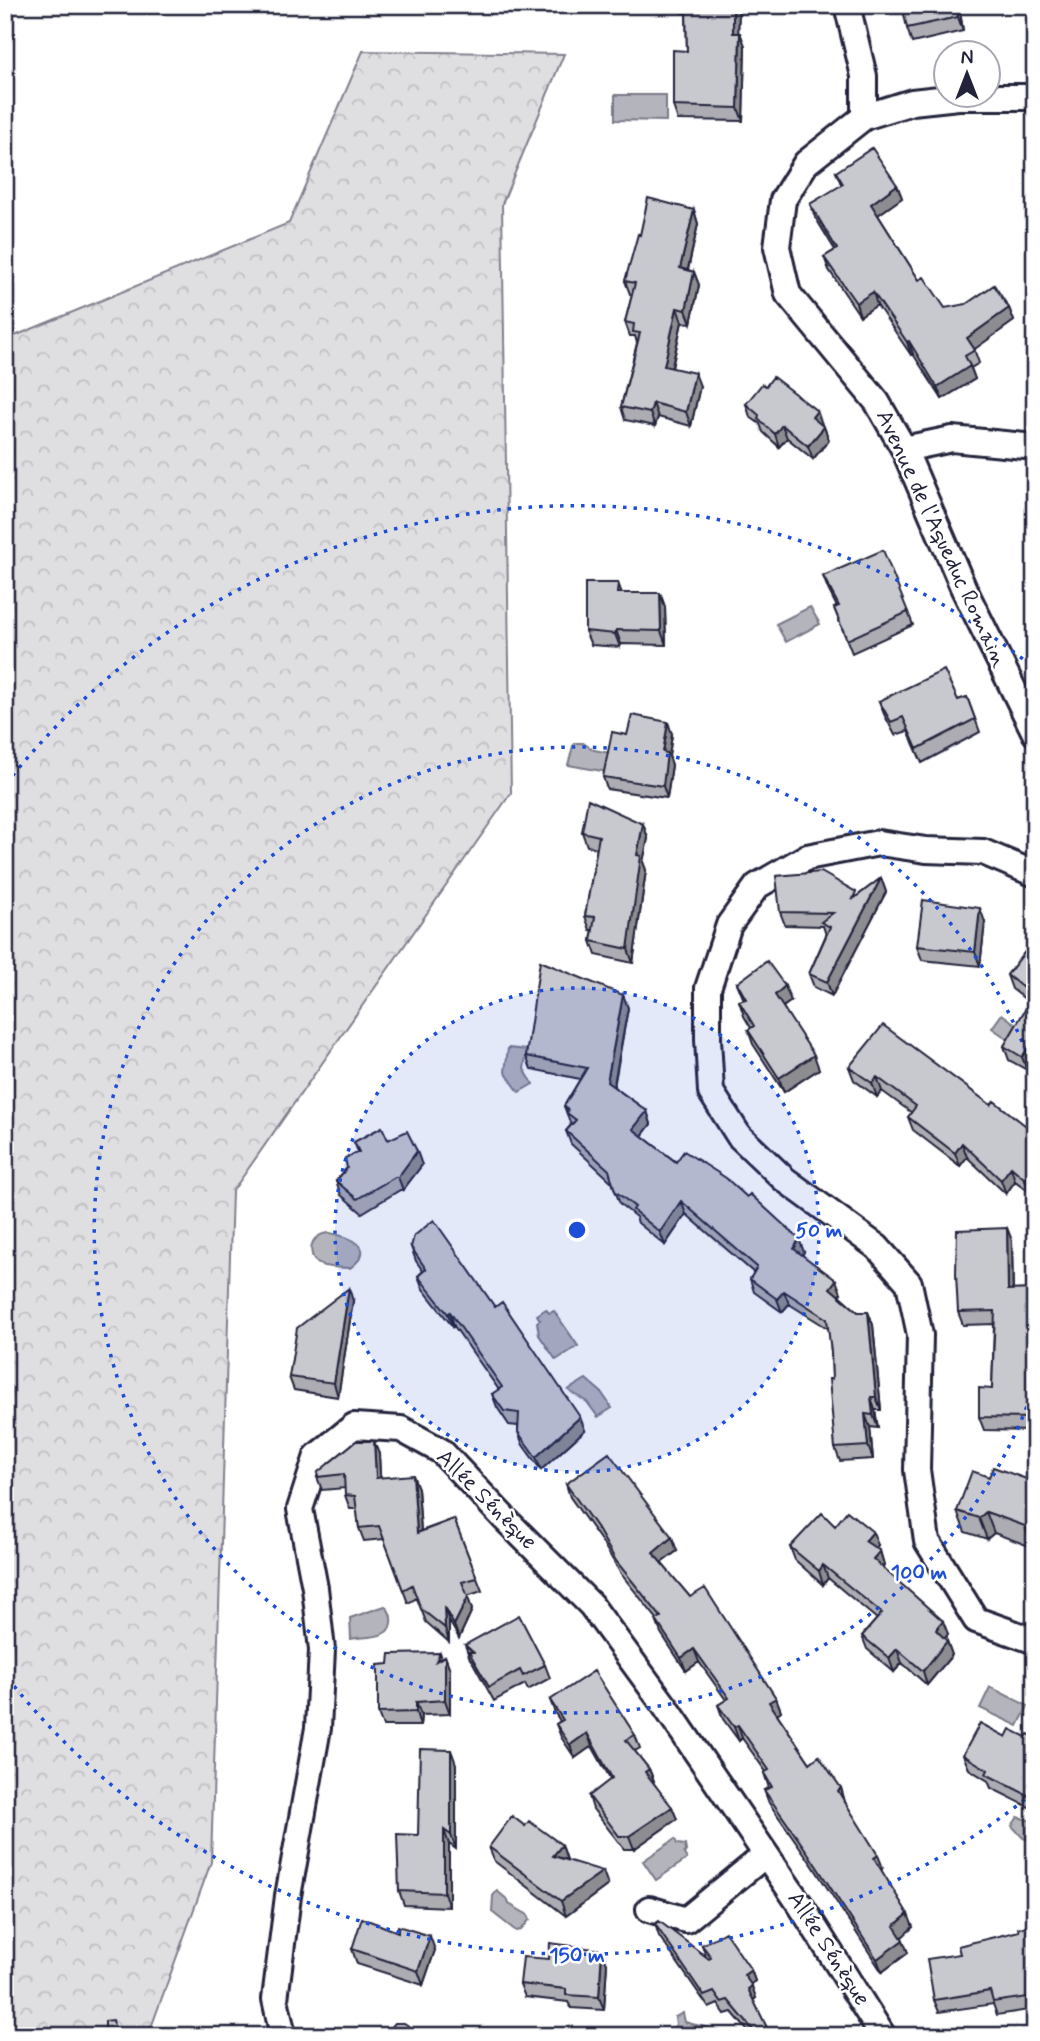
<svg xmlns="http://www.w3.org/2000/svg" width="1040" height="2041" font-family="Mynerve,sans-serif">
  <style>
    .forest { fill: url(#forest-crowns); stroke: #80808e; stroke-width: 2 }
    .water { fill: #b4b4bc; stroke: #7a7a88; stroke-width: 2 }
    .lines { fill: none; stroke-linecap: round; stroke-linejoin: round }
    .street-casing { stroke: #22223b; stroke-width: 30 }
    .street { stroke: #fff; stroke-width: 24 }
    .wall { fill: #acacb2; stroke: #22223b; stroke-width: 2 }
    .shaded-wall { fill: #8c8c91; stroke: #22223b; stroke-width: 2 }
    .building { fill: #c8c8cf; stroke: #22223b; stroke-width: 2 }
    .ring { fill: none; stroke: #1d4ed8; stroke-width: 3.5; stroke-dasharray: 3.5 7 }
    .labels { text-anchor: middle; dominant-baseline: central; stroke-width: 5; stroke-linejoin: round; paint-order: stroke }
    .street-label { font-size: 23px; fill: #22223b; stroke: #fff }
    .centre { fill: #1d4ed8; stroke: #fff; stroke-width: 3.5 }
    .ring-label { font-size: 21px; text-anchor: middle; font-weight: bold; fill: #1d4ed8; stroke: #fff; stroke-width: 5; stroke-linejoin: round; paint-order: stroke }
  </style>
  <defs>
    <pattern id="forest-crowns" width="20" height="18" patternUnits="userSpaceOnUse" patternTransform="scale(1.75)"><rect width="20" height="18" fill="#dfdfe2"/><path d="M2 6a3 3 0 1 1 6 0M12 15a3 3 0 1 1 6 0" fill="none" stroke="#bfbfc3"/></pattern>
  </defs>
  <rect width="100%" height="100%" fill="#fff"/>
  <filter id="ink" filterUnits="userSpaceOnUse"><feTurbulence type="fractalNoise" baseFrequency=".0143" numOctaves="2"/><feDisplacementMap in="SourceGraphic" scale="14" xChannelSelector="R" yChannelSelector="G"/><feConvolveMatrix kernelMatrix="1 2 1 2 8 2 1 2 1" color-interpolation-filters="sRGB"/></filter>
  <g filter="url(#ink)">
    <path class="forest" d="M 363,51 L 564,54 L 502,204 L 511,793 L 232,1192 L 211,1862 L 148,2036 L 5,2036 L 5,340 L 289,223 Z"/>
    <path class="water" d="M 615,95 L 666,95 L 666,121 L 615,120 Z
      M 810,607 L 820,624 L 786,642 L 776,624 Z
      M 576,743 L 583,743 L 594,750 L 610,753 L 608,772 L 568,765 L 573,746 Z
      M 1002,1014 L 1025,1031 L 1022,1049 L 992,1028 Z
      M 508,1048 L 527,1050 L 524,1069 L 533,1084 L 519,1092 L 505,1072 Z
      M 330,1233 C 350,1237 379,1247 350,1268 C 343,1268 326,1267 321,1265 C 309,1260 308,1242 319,1236 C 322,1234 327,1233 330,1233 Z
      M 546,1309 L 549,1313 L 554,1311 L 578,1346 L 556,1360 L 539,1335 L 537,1322 L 540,1320 L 537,1315 Z
      M 586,1379 L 601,1392 L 612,1408 L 598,1417 L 587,1402 L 568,1390 Z
      M 385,1606 C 390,1611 392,1616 391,1623 C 389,1640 364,1636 351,1639 L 350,1618 Z
      M 990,1687 L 1028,1706 L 1018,1726 L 980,1708 Z
      M 1018,1817 L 1035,1822 L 1035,1843 L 1023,1838 L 1012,1826 Z
      M 675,1839 L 677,1844 L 685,1845 L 686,1851 L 684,1854 L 687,1859 L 656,1880 L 643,1861 Z
      M 497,1891 L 508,1900 L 509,1904 L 528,1915 L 530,1919 L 521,1930 L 516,1931 L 492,1912 L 493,1896 Z
      M 683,2013 L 685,2022 C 695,2026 711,2025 716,2036 L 671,2036 L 673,2028 L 676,2025 L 675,2017 Z"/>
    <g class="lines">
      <defs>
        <path id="street" d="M 847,5 L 864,76 L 864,117
          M 1035,97 L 958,97 L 912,102 L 864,117 L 806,163 L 783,200 L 777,247 L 788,294 L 877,402 L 904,449 L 963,587 L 1035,733
          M 904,449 L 952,439 L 1035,447
          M 1035,874 L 983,852 L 926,850 L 879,843 L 807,857 L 757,886 L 729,925 L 708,988 L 708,1039 L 711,1092 L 739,1136 L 784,1179 L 877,1247 L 909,1283 L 920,1335 L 917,1470 L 927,1541 L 976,1620 L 1035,1641
          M 649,1909 L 686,1920 L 765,1855
          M 283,2036 L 275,1999 L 288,1896 L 318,1728 L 322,1650 L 315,1588 L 300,1509 L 317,1456 L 354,1426 L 401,1429 L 441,1451 L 505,1519 L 591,1605 L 665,1706 L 801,1906 L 883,2036"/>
      </defs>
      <use href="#street" class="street-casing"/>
      <use href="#street" class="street"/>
    </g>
    <path class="wall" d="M 679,5 L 739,5 L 738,33 L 740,33 L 745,46 L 743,121 L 678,120 L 673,106 L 687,51 L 686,13 L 682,13 Z
      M 959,5 L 963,31 L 912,43 L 907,28 Z
      M 836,172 L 897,185 L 902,198 L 878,215 L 919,280 L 945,308 L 1009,308 L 1014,321 L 974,349 L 979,363 L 971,368 L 975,379 L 942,399 L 913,354 L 911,355 L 877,305 L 860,316 L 829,270 L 824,257 L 835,250 L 815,217 L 810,204 L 842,186 Z
      M 694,210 L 698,224 L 688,270 L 694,272 L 699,285 L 691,323 L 682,322 L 672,368 L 700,386 L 691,426 L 658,417 L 655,426 L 625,420 L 621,407 L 637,343 L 635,336 L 630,336 L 625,322 L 632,295 L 630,294 L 625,281 L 640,235 Z
      M 746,404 L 817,411 L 821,425 L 824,427 L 829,440 L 813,459 L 787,438 L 779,447 L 763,432 L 760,424 L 750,417 Z
      M 823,576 L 908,612 L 913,625 L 852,653 L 834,608 L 837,607 L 828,589 Z
      M 618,583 L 621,593 L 660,593 L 665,607 L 666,645 L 621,644 L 620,647 L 591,645 L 585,631 Z
      M 967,697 L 980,732 L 922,763 L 908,731 L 895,735 L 884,714 L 879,701 L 958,700 Z
      M 672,734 L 669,756 L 672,765 L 667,798 L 607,789 L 603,777 Z
      M 643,824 L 648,838 L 643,862 L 646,870 L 633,963 L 596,955 L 591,941 L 593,930 L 590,930 L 585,916 L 597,848 L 587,846 L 582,832 Z
      M 881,878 L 886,892 L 832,996 L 814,987 L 809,974 L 826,935 L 823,926 L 785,925 L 780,912 L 857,896 Z
      M 985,922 L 980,966 L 922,960 L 917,946 Z
      M 1035,939 L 1035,1058 L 1027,1070 L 1009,1060 L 1004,1046 L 1030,1003 L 1012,989 L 1007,975 Z
      M 737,983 L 791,1001 L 783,1007 L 819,1069 L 784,1092 L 753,1044 L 748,1030 L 751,1028 L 744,1016 L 739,1001 L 744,1000 Z
      M 623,995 L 628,1008 L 614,1087 L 647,1111 L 651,1124 L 642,1136 L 676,1162 L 804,1252 L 802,1255 L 841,1293 L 839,1295 L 858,1312 L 868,1312 L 873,1325 L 881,1410 L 875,1410 L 878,1428 L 870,1427 L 873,1459 L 840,1461 L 835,1448 L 831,1352 L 829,1329 L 789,1304 L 782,1312 L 754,1292 L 750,1279 L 754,1273 L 686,1214 L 665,1245 L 638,1223 L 636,1217 L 620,1204 L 612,1182 L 571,1144 L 566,1131 L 571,1125 L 564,1106 L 580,1079 L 531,1069 L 526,1056 Z
      M 849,1067 L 991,1105 L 1030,1129 L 1035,1127 L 1035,1190 L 1033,1188 L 1030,1192 L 1015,1181 L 1006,1194 L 967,1157 L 960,1166 L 913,1130 L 908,1117 L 912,1113 L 882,1091 L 877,1097 L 854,1080 Z
      M 388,1140 L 422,1165 L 403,1190 L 400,1190 L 362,1213 L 341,1195 L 336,1181 L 347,1168 L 358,1152 L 354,1142 Z
      M 1007,1228 L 1012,1241 L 1013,1290 L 1035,1289 L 1035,1431 L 984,1430 L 979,1417 L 992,1389 L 994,1324 L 963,1325 L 958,1312 Z
      M 411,1247 L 495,1307 L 585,1430 L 541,1470 L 523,1445 L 518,1432 L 518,1426 L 509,1425 L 497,1407 L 492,1394 L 499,1390 L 454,1326 L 453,1327 L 423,1289 L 418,1276 L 423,1271 L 416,1261 Z
      M 353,1301 L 338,1397 L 294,1390 L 289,1377 Z
      M 379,1454 L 380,1477 L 418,1488 L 421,1531 L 454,1519 L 482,1591 L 467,1596 L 472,1610 L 459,1638 L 449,1621 L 449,1642 L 426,1622 L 417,1598 L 408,1603 L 384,1539 L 364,1541 L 359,1528 L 357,1509 L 350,1509 L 345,1495 L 345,1488 L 322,1490 L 317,1477 Z
      M 989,1477 L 1035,1482 L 1035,1554 L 1032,1547 L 994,1533 L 987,1539 L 965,1532 L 957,1511 Z
      M 566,1484 L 677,1551 L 661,1563 L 776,1698 L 781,1711 L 777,1714 L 810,1763 L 841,1788 L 845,1802 L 883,1868 L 881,1870 L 913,1927 L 901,1937 L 908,1953 L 882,1972 L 813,1866 L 769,1803 L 764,1790 L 769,1788 L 764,1773 L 766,1772 L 742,1738 L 739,1741 L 723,1719 L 718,1705 L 726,1700 L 699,1662 L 686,1671 L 661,1633 L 656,1620 L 657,1619 L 621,1574 L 604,1545 L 570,1497 Z
      M 835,1526 L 878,1545 L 876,1548 L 880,1551 L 884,1565 L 882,1567 L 948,1634 L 945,1639 L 947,1641 L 952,1655 L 927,1685 L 902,1663 L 894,1672 L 867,1649 L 862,1636 L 877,1619 L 828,1578 L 823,1585 L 795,1560 L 790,1547 Z
      M 465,1645 L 545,1665 L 550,1678 L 528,1690 L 525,1684 L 494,1701 L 472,1661 L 470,1659 Z
      M 440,1653 L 442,1658 L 445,1656 L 450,1670 L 450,1714 L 421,1715 L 420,1726 L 383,1726 L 378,1713 L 389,1664 Z
      M 550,1700 L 635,1735 L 640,1748 L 635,1751 L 649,1769 L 654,1781 L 653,1782 L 677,1819 L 634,1849 L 624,1849 L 593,1809 L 589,1796 L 611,1780 L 592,1746 L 575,1758 L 561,1737 L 556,1724 L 560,1721 L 555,1713 Z
      M 1006,1737 L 1035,1737 L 1035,1810 L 991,1788 L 988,1781 L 969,1769 L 963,1755 Z
      M 456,1764 L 456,1849 L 449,1844 L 449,1907 L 404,1905 L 399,1891 L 418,1835 Z
      M 525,1826 L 562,1845 L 567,1860 L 608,1885 L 566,1916 L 494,1861 L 489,1847 Z
      M 655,1924 L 706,1957 L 702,1945 L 751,1970 L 755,1981 L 751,1985 L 756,1998 L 753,2000 L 771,2036 L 752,2036 L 732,2012 L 725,2014 L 718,2004 L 709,2008 L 659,1936 Z
      M 1035,1925 L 1035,2009 L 997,2015 L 993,2004 L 939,2012 L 934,2000 L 960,1954 Z
      M 352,1949 L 435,1950 L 423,1985 L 357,1964 Z
      M 607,1963 L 604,2010 L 571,2008 L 568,2002 L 525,1997 L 520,1984 Z"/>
    <path class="shaded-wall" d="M 733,5 L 739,5 L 738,46 L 733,33 Z
      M 956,5 L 959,5 L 963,31 L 958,17 Z
      M 740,33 L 745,46 L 743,121 L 738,108 Z
      M 897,185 L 902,198 L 875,217 L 871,204 Z
      M 694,210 L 698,224 L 685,282 L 680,268 Z
      M 694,272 L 699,285 L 691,323 L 686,310 Z
      M 873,292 L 877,305 L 860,316 L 856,303 Z
      M 677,308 L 682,322 L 669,379 L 664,366 Z
      M 1009,308 L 1014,321 L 972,351 L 967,338 Z
      M 909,341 L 913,354 L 911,355 L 907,342 Z
      M 970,366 L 975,379 L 942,399 L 937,387 Z
      M 695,373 L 700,386 L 691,426 L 686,412 Z
      M 653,403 L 658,417 L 655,426 L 650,413 Z
      M 817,411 L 822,424 L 817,430 L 812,417 Z
      M 782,425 L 787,438 L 779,447 L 775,434 Z
      M 824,427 L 829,440 L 813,459 L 808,446 Z
      M 618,583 L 623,596 L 617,593 Z
      M 660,593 L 665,607 L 666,645 L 661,631 Z
      M 616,630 L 621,644 L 620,647 L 615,634 Z
      M 668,722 L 672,734 L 669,756 L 672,765 L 667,798 L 663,786 L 663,752 Z
      M 643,824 L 648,838 L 643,862 L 646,870 L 633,963 L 628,949 L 637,855 Z
      M 881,878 L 886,892 L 832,996 L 827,982 Z
      M 980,908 L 985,922 L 980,966 L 975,952 Z
      M 785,986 L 791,1001 L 780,1009 L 775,995 Z
      M 623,995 L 628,1008 L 612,1095 L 607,1082 Z
      M 1035,1037 L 1035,1058 L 1027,1070 L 1022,1057 Z
      M 814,1055 L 819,1069 L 784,1092 L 779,1078 Z
      M 877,1077 L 882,1091 L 877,1097 L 872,1083 Z
      M 647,1111 L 651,1124 L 637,1142 L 633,1129 Z
      M 962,1143 L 967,1157 L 960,1166 L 955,1153 Z
      M 417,1151 L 422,1165 L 403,1190 L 398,1177 Z
      M 1011,1167 L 1015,1181 L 1006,1194 L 1001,1180 Z
      M 1028,1174 L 1033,1188 L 1030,1192 L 1025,1179 Z
      M 681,1201 L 686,1214 L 665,1245 L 660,1232 Z
      M 1007,1228 L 1012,1241 L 1013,1304 L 1008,1290 Z
      M 799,1239 L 804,1252 L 798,1262 L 794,1249 Z
      M 836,1280 L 841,1293 L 834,1300 L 830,1288 Z
      M 349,1288 L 353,1301 L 338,1397 L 334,1383 Z
      M 784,1291 L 789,1304 L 782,1312 L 777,1299 Z
      M 450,1312 L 454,1326 L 453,1327 L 448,1314 Z
      M 868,1312 L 873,1325 L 881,1410 L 876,1397 Z
      M 871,1397 L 875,1410 L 878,1428 L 873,1415 Z
      M 1035,1409 L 1035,1429 L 1031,1418 Z
      M 865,1414 L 870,1427 L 873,1459 L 868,1446 Z
      M 580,1417 L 585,1430 L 541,1470 L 536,1457 Z
      M 374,1441 L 379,1454 L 381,1491 L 376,1478 Z
      M 413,1475 L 418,1488 L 422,1546 L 417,1533 Z
      M 986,1512 L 994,1533 L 987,1539 L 979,1518 Z
      M 873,1532 L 878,1545 L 870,1555 L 865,1541 Z
      M 672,1537 L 677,1551 L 657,1566 L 653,1553 Z
      M 880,1551 L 884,1565 L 878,1573 L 873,1559 Z
      M 823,1565 L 828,1578 L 823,1585 L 819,1571 Z
      M 468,1597 L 472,1610 L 459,1638 L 454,1625 Z
      M 444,1607 L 449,1621 L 449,1642 L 445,1628 Z
      M 943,1621 L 948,1634 L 941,1643 L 936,1630 Z
      M 947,1641 L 952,1655 L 927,1685 L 923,1671 Z
      M 694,1649 L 699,1662 L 686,1671 L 681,1658 Z
      M 897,1649 L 902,1663 L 894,1672 L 889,1658 Z
      M 440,1653 L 445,1666 L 445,1656 L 450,1670 L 450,1714 L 445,1700 L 436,1661 Z
      M 776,1698 L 781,1711 L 774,1716 L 769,1702 Z
      M 416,1702 L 421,1715 L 420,1726 L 416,1712 Z
      M 738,1725 L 742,1738 L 739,1741 L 734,1727 Z
      M 587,1733 L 592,1746 L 575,1758 L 570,1745 Z
      M 451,1750 L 456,1764 L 456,1849 L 451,1835 Z
      M 649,1769 L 654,1781 L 650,1785 L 645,1772 Z
      M 841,1788 L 845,1802 L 842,1804 L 838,1791 Z
      M 672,1807 L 677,1819 L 634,1849 L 629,1836 Z
      M 444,1830 L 449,1844 L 449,1907 L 444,1893 Z
      M 562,1845 L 567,1860 L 553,1856 Z
      M 878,1855 L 883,1868 L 879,1871 L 874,1858 Z
      M 603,1871 L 608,1885 L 566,1916 L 561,1901 Z
      M 908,1914 L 913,1927 L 899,1940 L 894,1926 Z
      M 430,1936 L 435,1950 L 423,1985 L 418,1971 Z
      M 903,1940 L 908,1953 L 882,1972 L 877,1959 Z
      M 602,1950 L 607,1963 L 604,2010 L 599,1997 Z
      M 751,1970 L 755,1981 L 748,1987 L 744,1975 Z
      M 752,1986 L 756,1998 L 752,2001 L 748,1989 Z"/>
    <path class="building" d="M 686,5 L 733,5 L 733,33 L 740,33 L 738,108 L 673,106 L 673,50 L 687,51 Z
      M 902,5 L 956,5 L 958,17 L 907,28 Z
      M 872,148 L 897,185 L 871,204 L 919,280 L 924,277 L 945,308 L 966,304 L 994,285 L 1009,308 L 967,338 L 975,350 L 965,356 L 970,366 L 937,387 L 909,341 L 907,342 L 873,292 L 856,303 L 824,257 L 837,249 L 810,204 L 843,184 L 836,172 Z
      M 648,198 L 694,210 L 680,268 L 694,272 L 686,310 L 677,308 L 664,366 L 695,373 L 686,412 L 653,403 L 650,413 L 621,407 L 640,333 L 633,332 L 634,324 L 625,322 L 635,283 L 625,281 L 638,234 L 640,235 Z
      M 773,377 L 817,411 L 812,417 L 824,427 L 808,446 L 782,425 L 775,434 L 758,419 L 759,415 L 746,404 L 762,384 L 766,386 Z
      M 883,550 L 908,612 L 847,640 L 834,608 L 839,606 L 823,576 Z
      M 585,583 L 618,583 L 617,593 L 660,593 L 661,631 L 616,630 L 615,634 L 585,631 Z
      M 944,670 L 958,700 L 967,697 L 975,719 L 917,749 L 903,717 L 891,722 L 879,701 Z
      M 632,715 L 668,722 L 663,752 L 667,753 L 663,786 L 603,777 L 612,732 L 627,735 Z
      M 588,799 L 643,824 L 637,855 L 641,856 L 628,949 L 591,941 L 595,917 L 585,916 L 599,836 L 582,832 Z
      M 821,872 L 856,892 L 852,900 L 881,878 L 827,982 L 809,974 L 830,927 L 821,922 L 833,913 L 780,912 L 776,876 Z
      M 923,900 L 980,908 L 975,952 L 917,946 Z
      M 1035,939 L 1035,1037 L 1022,1057 L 1004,1046 L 1033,996 L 1007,975 Z
      M 540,961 L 623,995 L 607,1082 L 647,1111 L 633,1129 L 676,1162 L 684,1151 L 726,1178 L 747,1197 L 750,1194 L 799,1239 L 794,1249 L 836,1280 L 830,1288 L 858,1312 L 868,1312 L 876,1397 L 871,1397 L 873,1415 L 865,1414 L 868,1446 L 835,1448 L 829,1379 L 832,1379 L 831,1352 L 827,1319 L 784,1291 L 777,1299 L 750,1279 L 757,1267 L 681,1201 L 660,1232 L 633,1210 L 635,1207 L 615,1191 L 609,1170 L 566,1131 L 576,1120 L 567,1113 L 568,1110 L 564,1106 L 587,1068 L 526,1056 Z
      M 767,961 L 785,986 L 775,995 L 814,1055 L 779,1078 L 748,1030 L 754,1026 L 739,1001 L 746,999 L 737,983 Z
      M 883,1025 L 991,1105 L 994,1101 L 1030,1129 L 1033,1126 L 1035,1127 L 1035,1180 L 1028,1174 L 1025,1179 L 1011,1167 L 1001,1180 L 962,1143 L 955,1153 L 908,1117 L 916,1106 L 877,1077 L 872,1083 L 849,1067 Z
      M 382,1127 L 388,1140 L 407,1131 L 417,1151 L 398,1177 L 395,1177 L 357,1199 L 336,1181 L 347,1168 L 345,1158 L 359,1152 L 354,1142 Z
      M 434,1220 L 495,1307 L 502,1302 L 580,1417 L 536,1457 L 518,1432 L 519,1413 L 504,1411 L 492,1394 L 502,1387 L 450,1312 L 448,1314 L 418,1276 L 426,1269 L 411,1247 L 414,1236 Z
      M 1007,1228 L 1008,1290 L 1035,1289 L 1035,1409 L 1031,1418 L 979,1417 L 979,1388 L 992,1389 L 995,1311 L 958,1312 L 956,1274 L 957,1230 Z
      M 349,1288 L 334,1383 L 289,1377 L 297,1328 Z
      M 356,1441 L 374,1441 L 376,1478 L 413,1475 L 417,1533 L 454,1519 L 477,1578 L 462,1582 L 468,1597 L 454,1625 L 444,1607 L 445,1628 L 421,1609 L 412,1585 L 403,1590 L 379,1526 L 359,1528 L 355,1496 L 345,1495 L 344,1474 L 317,1477 L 318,1472 Z
      M 609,1453 L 672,1537 L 653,1553 L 690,1597 L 705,1588 L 776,1698 L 769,1702 L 810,1763 L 819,1756 L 841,1788 L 838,1791 L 878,1855 L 874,1858 L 908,1914 L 894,1926 L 903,1940 L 877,1959 L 808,1853 L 764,1790 L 772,1787 L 764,1773 L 769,1770 L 738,1725 L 734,1727 L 718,1705 L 729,1698 L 694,1649 L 681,1658 L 656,1620 L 661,1617 L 616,1561 L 599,1531 L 566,1484 Z
      M 993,1467 L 1035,1482 L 1035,1546 L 1032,1547 L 1025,1526 L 986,1512 L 979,1518 L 957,1511 L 972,1471 L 989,1477 Z
      M 847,1511 L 873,1532 L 865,1541 L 880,1551 L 873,1559 L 943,1621 L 936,1630 L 947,1641 L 923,1671 L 897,1649 L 889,1658 L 862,1636 L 882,1613 L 823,1565 L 819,1571 L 790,1547 L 822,1513 L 835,1526 Z
      M 519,1615 L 545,1665 L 523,1676 L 520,1670 L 489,1687 L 469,1652 L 473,1652 L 465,1645 Z
      M 440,1653 L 436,1661 L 445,1656 L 445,1700 L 416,1702 L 416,1712 L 378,1713 L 378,1665 L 389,1664 L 390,1654 Z
      M 594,1671 L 635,1735 L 626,1740 L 649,1769 L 645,1772 L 672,1807 L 629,1836 L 619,1836 L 589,1796 L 612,1778 L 587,1733 L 570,1745 L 556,1724 L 563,1720 L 550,1700 Z
      M 980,1723 L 1006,1737 L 1010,1729 L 1026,1737 L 1028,1734 L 1035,1737 L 1035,1799 L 986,1774 L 988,1770 L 963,1755 Z
      M 420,1749 L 451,1750 L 451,1835 L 444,1830 L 444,1893 L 399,1891 L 397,1834 L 418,1835 Z
      M 512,1816 L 525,1826 L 529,1821 L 562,1845 L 553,1856 L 603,1871 L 561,1901 L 489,1847 Z
      M 362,1918 L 398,1932 L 398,1926 L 430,1936 L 418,1971 L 352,1949 Z
      M 659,1921 L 709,1959 L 711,1957 L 702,1945 L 725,1932 L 751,1970 L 744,1975 L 752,1986 L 748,1989 L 771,2036 L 758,2036 L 728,2000 L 721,2002 L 714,1992 L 704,1996 L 655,1924 Z
      M 1035,1925 L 1035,1996 L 993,2002 L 990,1991 L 934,2000 L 927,1959 L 960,1954 L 958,1946 L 1019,1931 L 1018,1928 Z
      M 550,1943 L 602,1950 L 599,1997 L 566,1995 L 566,1989 L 520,1984 L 523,1957 L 549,1959 Z
      M 113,2020 L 116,2036 L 105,2036 L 105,2021 Z
      M 395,2023 L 404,2023 L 424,2036 L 384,2036 Z"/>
  </g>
  <circle cx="577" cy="1230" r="242" fill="#1d4ed8" fill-opacity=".12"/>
  <g class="ring">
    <circle cx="577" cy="1230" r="242"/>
    <path d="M1034 1387A483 483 0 1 1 1034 1073"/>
    <path d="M1033 1793A725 725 0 0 1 6 1676M6 784A725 725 0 0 1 1033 667"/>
  </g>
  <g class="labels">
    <g class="street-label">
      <text transform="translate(941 539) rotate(65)">Avenue de l'Aqueduc Romain</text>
      <text transform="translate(486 1500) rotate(45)">Allée Sénèque</text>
      <text transform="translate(828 1949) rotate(57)">Allée Sénèque</text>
    </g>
  </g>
  <circle cx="577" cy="1230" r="10" class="centre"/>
  <g class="ring-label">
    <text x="819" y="1237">50 m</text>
    <text x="919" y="1579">100 m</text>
    <text x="577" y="1962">150 m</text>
  </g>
  <rect width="1040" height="2041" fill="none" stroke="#fff" stroke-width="28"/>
  <rect x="14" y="14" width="1012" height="2013" fill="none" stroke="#22223b" stroke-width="2.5" filter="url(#ink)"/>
  <g transform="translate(967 74)"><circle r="33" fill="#ffffff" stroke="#a7a7b1" stroke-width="2"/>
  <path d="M0-5L12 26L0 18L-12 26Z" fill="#22223b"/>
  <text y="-10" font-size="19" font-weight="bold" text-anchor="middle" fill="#22223b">N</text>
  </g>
</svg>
